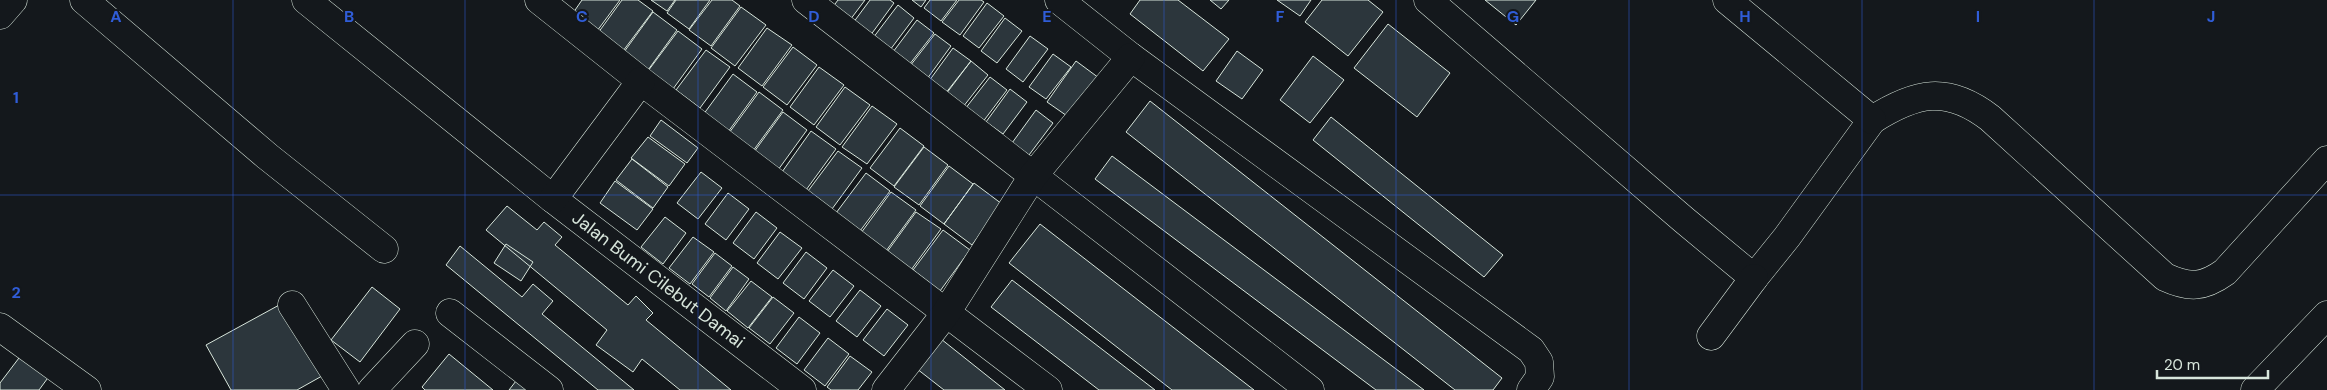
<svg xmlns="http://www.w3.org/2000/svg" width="2327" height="390" font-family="'DM Sans',sans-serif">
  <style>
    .building { fill: #2c363c; stroke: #d8e6dc }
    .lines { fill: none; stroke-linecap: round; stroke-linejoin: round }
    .street-casing { stroke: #d8e6dc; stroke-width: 29 }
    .street { stroke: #14181c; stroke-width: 28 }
    .grid { fill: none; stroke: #305dd8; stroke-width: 1; stroke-opacity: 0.55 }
    .labels { text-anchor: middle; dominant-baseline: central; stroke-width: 4; stroke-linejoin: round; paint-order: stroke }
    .street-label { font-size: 18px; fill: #d8e6dc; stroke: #14181c }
    .grid-label { font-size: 16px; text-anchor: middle; font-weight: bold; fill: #305dd8; stroke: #14181c; stroke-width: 4; stroke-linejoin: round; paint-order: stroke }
  </style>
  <rect width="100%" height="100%" fill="#14181c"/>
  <path class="building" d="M 582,0 L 620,0 L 597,31 L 573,13 Z
    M 622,0 L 638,0 L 653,11 L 623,51 L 598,33 Z
    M 651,0 L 675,0 L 667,11 Z
    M 676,0 L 710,0 L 689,29 L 667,13 Z
    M 712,0 L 732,0 L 740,6 L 711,46 L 689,30 Z
    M 838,0 L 865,0 L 850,20 L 832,8 Z
    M 870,0 L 890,0 L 894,3 L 870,36 L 853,23 Z
    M 912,0 L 926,0 L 921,7 Z
    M 930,0 L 957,0 L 941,21 L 924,8 Z
    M 959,0 L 981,0 L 984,2 L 960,35 L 942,22 Z
    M 1140,0 L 1178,0 L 1229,39 L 1203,71 L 1130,14 Z
    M 1210,0 L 1229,0 L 1221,9 Z
    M 1277,0 L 1311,0 L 1300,16 Z
    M 1322,0 L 1368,0 L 1383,12 L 1348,56 L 1305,22 Z
    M 1485,0 L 1536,0 L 1516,25 Z
    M 987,3 L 1004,16 L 979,48 L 963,36 Z
    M 898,5 L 914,18 L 890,50 L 873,38 Z
    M 741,7 L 766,25 L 735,66 L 711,48 Z
    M 653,12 L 677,30 L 648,70 L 624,52 Z
    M 1005,18 L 1022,31 L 997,63 L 981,51 Z
    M 917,20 L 934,33 L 909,65 L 893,52 Z
    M 1388,24 L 1450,73 L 1417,117 L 1354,68 Z
    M 767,28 L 792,45 L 762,86 L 738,68 Z
    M 678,31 L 702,49 L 673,89 L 648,71 Z
    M 935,34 L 951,46 L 927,79 L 910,66 Z
    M 1030,36 L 1048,49 L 1023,82 L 1006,69 Z
    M 793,47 L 817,65 L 787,105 L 763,87 Z
    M 953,48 L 971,61 L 945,94 L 929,81 Z
    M 706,50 L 730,67 L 700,108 L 676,90 Z
    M 1237,51 L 1263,70 L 1242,99 L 1216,81 Z
    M 1053,54 L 1071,67 L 1046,99 L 1029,87 Z
    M 1313,56 L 1344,80 L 1310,123 L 1280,100 Z
    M 971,61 L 988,75 L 963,107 L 946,94 Z
    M 1076,61 L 1099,78 L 1070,118 L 1047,102 Z
    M 819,67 L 844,85 L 814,125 L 790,107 Z
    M 733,74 L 757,92 L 728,132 L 703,115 Z
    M 990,77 L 1007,90 L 982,123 L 965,109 Z
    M 845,87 L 870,105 L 840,145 L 816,127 Z
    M 1010,89 L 1027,102 L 1003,134 L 986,122 Z
    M 759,92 L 783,110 L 753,151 L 729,133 Z
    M 1150,101 L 1502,378 L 1493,390 L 1455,390 L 1126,132 Z
    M 872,106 L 897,124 L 867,164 L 842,147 Z
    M 1036,110 L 1053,123 L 1029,155 L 1012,143 Z
    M 783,112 L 807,130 L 778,170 L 754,152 Z
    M 1331,117 L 1503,255 L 1484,277 L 1313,140 Z
    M 661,120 L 698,148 L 687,163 L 650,136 Z
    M 900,128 L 924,146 L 894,186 L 870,168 Z
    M 811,131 L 836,149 L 806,190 L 782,172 Z
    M 648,137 L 685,164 L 669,186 L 631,158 Z
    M 924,147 L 948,165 L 919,205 L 894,187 Z
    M 838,151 L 862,168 L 832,209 L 808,191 Z
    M 1112,156 L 1424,390 L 1376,390 L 1095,179 Z
    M 632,159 L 668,187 L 653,208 L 616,180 Z
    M 949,166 L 973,184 L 944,224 L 920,206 Z
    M 701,172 L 722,188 L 698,219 L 677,203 Z
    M 866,173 L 890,191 L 860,231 L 836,213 Z
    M 615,181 L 653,209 L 637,230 L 600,203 Z
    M 974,183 L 1002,204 L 972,245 L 944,224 Z
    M 891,192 L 916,210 L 886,251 L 861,233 Z
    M 728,193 L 749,209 L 726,240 L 705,224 Z
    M 507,206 L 537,230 L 544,222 L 562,237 L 555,245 L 628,305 L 636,296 L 653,313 L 646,320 L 731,390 L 680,390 L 642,359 L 633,372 L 596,345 L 607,330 L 486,230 Z
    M 756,212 L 777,228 L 754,259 L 733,243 Z
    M 916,212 L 941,229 L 911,270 L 887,252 Z
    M 665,217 L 686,233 L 663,264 L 641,247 Z
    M 1040,224 L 1254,390 L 1172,390 L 1009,263 Z
    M 943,230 L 970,250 L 940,291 L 913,270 Z
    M 780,232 L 802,248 L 778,279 L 757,263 Z
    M 693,237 L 714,252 L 690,284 L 669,268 Z
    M 506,244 L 533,262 L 521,281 L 494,263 Z
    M 460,246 L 522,297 L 533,284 L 553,301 L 542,314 L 634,390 L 598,390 L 446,265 Z
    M 806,252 L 827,268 L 804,299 L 783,283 Z
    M 715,253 L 732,266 L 709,297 L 692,284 Z
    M 733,267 L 749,279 L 726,311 L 710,298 Z
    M 833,270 L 854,286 L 830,317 L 809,301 Z
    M 1012,280 L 1155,390 L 1099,390 L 991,307 Z
    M 751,281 L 772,297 L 748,328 L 727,311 Z
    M 372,287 L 400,309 L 360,362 L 331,340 Z
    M 860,290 L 881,306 L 857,337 L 836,321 Z
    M 773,297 L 794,313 L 770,344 L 749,328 Z
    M 281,304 L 322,376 L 297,390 L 231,390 L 206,345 Z
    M 887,309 L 908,325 L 884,356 L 863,340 Z
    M 799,317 L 820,333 L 797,364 L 776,348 Z
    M 936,335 L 1005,390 L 944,390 L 912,365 Z
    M 828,338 L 849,354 L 825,386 L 804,370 Z
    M 22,354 L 50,375 L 39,390 L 0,390 L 0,383 Z
    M 449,354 L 493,390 L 425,390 L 422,387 Z
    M 850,356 L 872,372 L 858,390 L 831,390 L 827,387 Z
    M 516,381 L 527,390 L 509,390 Z"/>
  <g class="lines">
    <defs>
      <g id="street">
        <path d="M 84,0 L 267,156 L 384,249"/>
        <path id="s1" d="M 306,0 L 553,199 L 802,390"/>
        <path d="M 539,0 L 641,81 L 1048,390"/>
        <path d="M 806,0 L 1310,390"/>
        <path d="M 1059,0 L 1131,57 L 1531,350 L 1539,362 L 1540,377 L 1531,390"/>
        <path d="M 1428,0 L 1684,220 L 1754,278 L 1787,237 L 1872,120 C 1916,92 1947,85 1990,118 L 2165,277 C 2189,288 2203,288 2225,272 L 2327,160"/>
        <path d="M 1727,0 L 1872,120"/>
        <path d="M 0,15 L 13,0"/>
        <path d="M 553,199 L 641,81"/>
        <path d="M 292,305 L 346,390"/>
        <path d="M 450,313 L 549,390"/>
        <path d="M 0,327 L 87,390"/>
        <path d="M 1711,336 L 1754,278"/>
        <path d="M 372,390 L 415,344"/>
        <path d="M 886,390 L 946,313 L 1033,176 L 1131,57"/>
        <path d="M 2255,390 L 2327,315"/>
      </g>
    </defs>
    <use href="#street" class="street-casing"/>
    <use href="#street" class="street"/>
  </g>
  <path class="grid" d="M 233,0 L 233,390M 465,0 L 465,390M 698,0 L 698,390M 931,0 L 931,390M 1164,0 L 1164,390M 1396,0 L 1396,390M 1629,0 L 1629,390M 1862,0 L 1862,390M 2094,0 L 2094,390M 0,195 L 2327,195"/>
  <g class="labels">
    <g class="street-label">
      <text stroke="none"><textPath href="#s1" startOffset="450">Jalan Bumi Cilebut Damai</textPath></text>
    </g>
  </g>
  <g class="grid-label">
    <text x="116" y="22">A</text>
    <text x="349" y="22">B</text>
    <text x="582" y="22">C</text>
    <text x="814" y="22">D</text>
    <text x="1047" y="22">E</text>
    <text x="1280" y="22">F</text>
    <text x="1513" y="22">G</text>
    <text x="1745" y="22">H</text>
    <text x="1978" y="22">I</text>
    <text x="2211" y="22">J</text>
    <text x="16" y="103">1</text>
    <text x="16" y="298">2</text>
  </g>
  <path d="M2157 370v8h111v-8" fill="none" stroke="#d8e6dc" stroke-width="2.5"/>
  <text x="2164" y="370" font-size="15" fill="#d8e6dc" stroke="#14181c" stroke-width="4" paint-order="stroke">20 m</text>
</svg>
